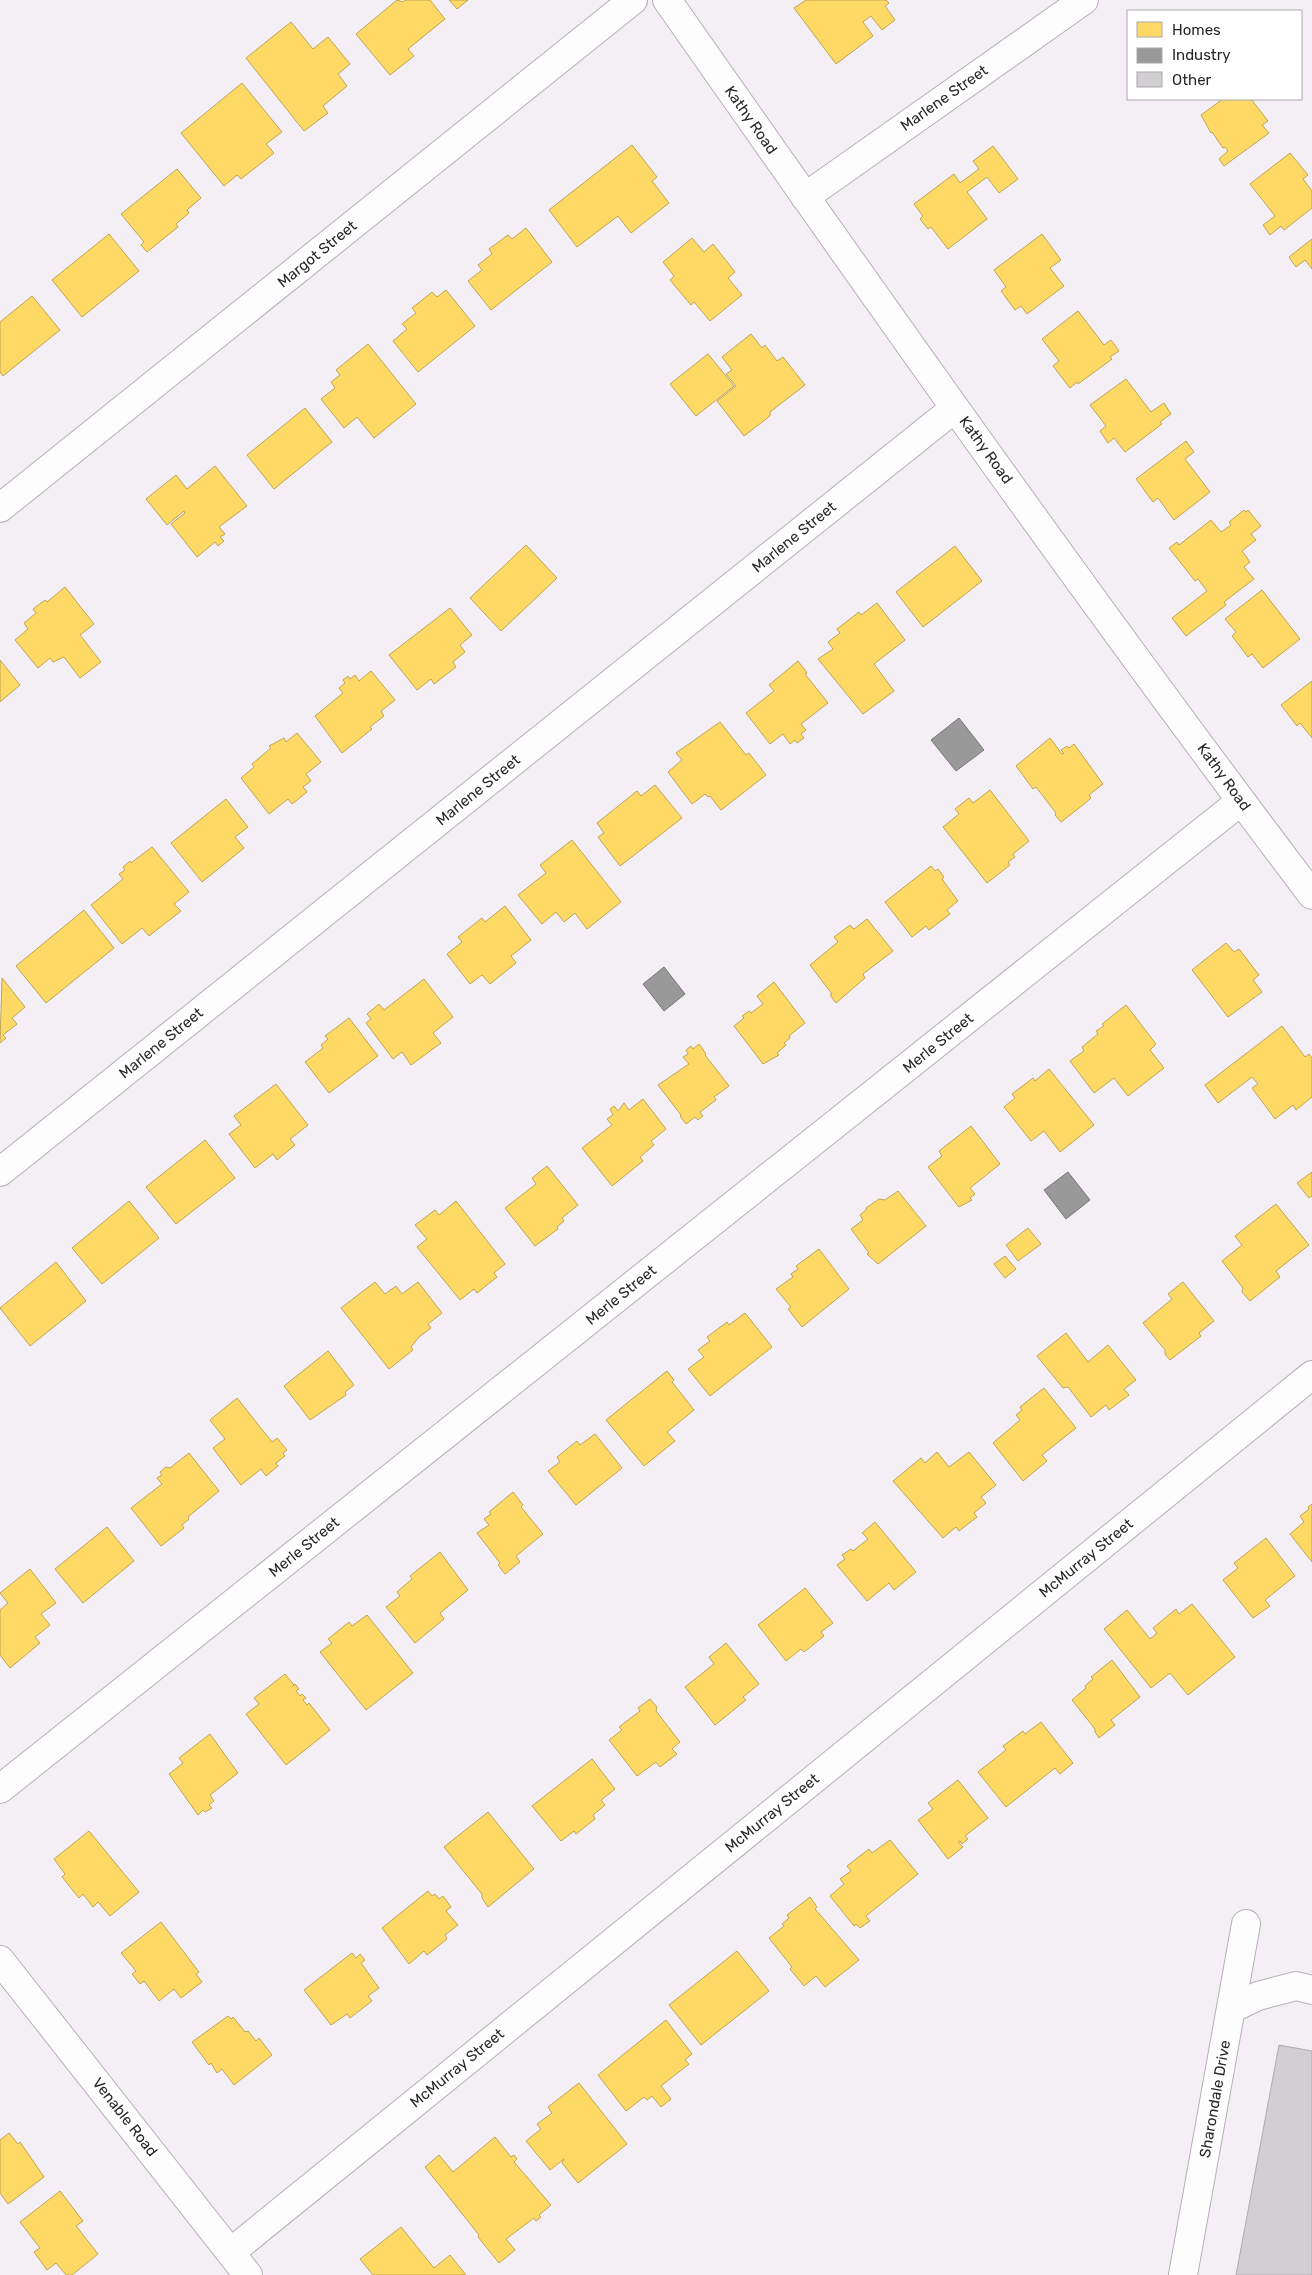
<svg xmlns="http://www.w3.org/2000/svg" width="1312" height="2275" font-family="Rubik,sans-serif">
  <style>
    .homes { fill: #ffd966; stroke: #bfa454 }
    .industry { fill: #999; stroke: #787778 }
    .building { fill: #d2cfd3; stroke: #afabb0 }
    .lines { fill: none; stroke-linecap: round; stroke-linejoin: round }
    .street-casing { stroke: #b4b0b5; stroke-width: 30 }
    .street { stroke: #fdfdfe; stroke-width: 28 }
    .labels { text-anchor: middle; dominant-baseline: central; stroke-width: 5; stroke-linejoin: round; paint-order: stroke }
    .street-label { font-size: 15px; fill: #2a272b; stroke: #fff }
  </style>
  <rect width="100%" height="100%" fill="#f4eff5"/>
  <path class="homes" d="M 397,0 L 403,2 L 405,0 L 430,0 L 445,19 L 408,49 L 414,56 L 390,75 L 356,34 Z
    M 449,0 L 468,0 L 457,9 Z
    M 806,0 L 886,0 L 889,3 L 885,6 L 895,20 L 882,30 L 871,16 L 863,22 L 873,36 L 836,64 L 794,8 Z
    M 291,22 L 313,49 L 328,37 L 350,64 L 338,74 L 347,86 L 323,106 L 328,113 L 304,131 L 246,58 Z
    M 242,83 L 282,132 L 266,144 L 274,153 L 241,179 L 237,175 L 224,186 L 181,133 Z
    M 1223,99 L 1251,99 L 1268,121 L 1262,125 L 1269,133 L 1224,166 L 1219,159 L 1228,151 L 1225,147 L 1223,148 L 1212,132 L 1211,133 L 1201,115 Z
    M 632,145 L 657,177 L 652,181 L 669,203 L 631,233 L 618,216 L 577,247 L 549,210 Z
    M 993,146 L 1018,179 L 999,193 L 987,177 L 967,192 L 987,219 L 948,249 L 931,227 L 928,229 L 920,219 L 923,216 L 914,204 L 954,174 L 960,183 L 979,169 L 973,161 Z
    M 1290,153 L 1308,175 L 1303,179 L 1312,191 L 1312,208 L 1284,230 L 1281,226 L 1270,235 L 1263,225 L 1275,216 L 1250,184 Z
    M 177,169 L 201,198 L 187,210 L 189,213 L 176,224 L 178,227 L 147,252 L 141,245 L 144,242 L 121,214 Z
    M 526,228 L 552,262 L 491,310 L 468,281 L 482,270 L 478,265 L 492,254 L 489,249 L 508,235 L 512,239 Z
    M 109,234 L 139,271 L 82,317 L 52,280 Z
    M 1042,234 L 1061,260 L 1050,268 L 1064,286 L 1027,314 L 1021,306 L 1015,310 L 1001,291 L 1006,287 L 994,270 Z
    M 692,238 L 704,252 L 713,244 L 735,272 L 728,278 L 742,295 L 710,321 L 694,302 L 691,305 L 670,280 L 674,276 L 663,262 Z
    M 1312,239 L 1312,269 L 1305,260 L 1296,267 L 1289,257 Z
    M 446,290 L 475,326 L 418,372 L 393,341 L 407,329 L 402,324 L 416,313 L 412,308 L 432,292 L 437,297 Z
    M 32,296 L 60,330 L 3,376 L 0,372 L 0,322 Z
    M 1078,311 L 1104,345 L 1111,340 L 1119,351 L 1110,357 L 1112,359 L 1078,384 L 1077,382 L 1070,388 L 1053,366 L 1059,361 L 1042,339 Z
    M 751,334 L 762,348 L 765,345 L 777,361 L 783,357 L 805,385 L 770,412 L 770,416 L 744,436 L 717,401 L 736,386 L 726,374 L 732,370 L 722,357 Z
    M 368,344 L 416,404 L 374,438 L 357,417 L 344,428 L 321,399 L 335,388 L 331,382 L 340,375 L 336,370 Z
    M 708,354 L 734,386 L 696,416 L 670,384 Z
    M 1126,379 L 1151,412 L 1164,403 L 1171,414 L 1160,422 L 1162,424 L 1125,452 L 1114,438 L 1108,443 L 1100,431 L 1106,426 L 1090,405 Z
    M 305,408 L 332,442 L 274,489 L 247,455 Z
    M 1186,441 L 1194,452 L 1185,459 L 1210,492 L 1174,520 L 1158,498 L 1153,502 L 1136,479 Z
    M 215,466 L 247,506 L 219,527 L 225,534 L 220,537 L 224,541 L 218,546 L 215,542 L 197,557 L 171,524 L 185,513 L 184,511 L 167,525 L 146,499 L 176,475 L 187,489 Z
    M 1244,510 L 1246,512 L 1248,510 L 1261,526 L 1251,534 L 1256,540 L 1242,551 L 1250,562 L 1244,567 L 1254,579 L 1224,602 L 1226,605 L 1186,636 L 1172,618 L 1207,591 L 1198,579 L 1195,581 L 1169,548 L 1177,542 L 1179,545 L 1211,520 L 1221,532 L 1231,525 L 1229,522 Z
    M 526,545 L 557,578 L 501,631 L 470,598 Z
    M 955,546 L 982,581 L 923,627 L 896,592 Z
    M 65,587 L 94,624 L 80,635 L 101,662 L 80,678 L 64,657 L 53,662 L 50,658 L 38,668 L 15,640 L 28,629 L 24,623 L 36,613 L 33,609 L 45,600 L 47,602 Z
    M 1262,590 L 1300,639 L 1263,668 L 1252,654 L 1248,657 L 1232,636 L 1236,632 L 1225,619 Z
    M 877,603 L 905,640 L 874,664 L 894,691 L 863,714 L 818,659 L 833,649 L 828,642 L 840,633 L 837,629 L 859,612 L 861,615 Z
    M 450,608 L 472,635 L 460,645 L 465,652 L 453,662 L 456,667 L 434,684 L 431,679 L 417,690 L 389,655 Z
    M 0,660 L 20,685 L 0,702 Z
    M 798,661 L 807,673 L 805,674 L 828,703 L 801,724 L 806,730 L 801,734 L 804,738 L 797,743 L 795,740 L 790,744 L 783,734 L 770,744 L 746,713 L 774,691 L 769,685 Z
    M 371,671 L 395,700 L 381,711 L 384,716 L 370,727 L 372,729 L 342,753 L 315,716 L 343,693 L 339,688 L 345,683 L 343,680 L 348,676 L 350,679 L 355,675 L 359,681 Z
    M 1312,681 L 1312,738 L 1300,723 L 1297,726 L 1281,705 Z
    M 720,722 L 746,755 L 749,753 L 766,775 L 721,810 L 710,796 L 708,797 L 705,794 L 692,804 L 668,772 L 682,760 L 676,753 Z
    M 297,733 L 321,762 L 306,774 L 311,781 L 303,787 L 307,792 L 292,804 L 288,799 L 269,814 L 241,778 L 254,767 L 252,764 L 271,748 L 269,746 L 284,738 L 286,742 Z
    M 1050,738 L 1062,754 L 1064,753 L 1061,750 L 1067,746 L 1069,748 L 1074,744 L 1103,784 L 1089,795 L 1091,798 L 1083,805 L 1061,822 L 1055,815 L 1056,813 L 1036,787 L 1033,789 L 1016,766 Z
    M 655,785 L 682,818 L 620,866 L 598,837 L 604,833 L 597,823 L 637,791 L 641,796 Z
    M 990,790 L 1029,841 L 1013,854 L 1015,857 L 1008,862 L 1010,865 L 987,883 L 943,827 L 959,814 L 955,809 L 969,798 L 973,803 Z
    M 226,799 L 248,827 L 235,837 L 244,848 L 202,882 L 171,843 Z
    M 572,840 L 621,902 L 587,929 L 575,913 L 564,922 L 556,912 L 542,924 L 518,895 L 546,873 L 540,865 Z
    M 152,847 L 189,892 L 174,904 L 181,911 L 149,936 L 142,928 L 122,944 L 91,905 L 123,879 L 119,874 L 125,870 L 123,867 L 130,861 L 131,863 Z
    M 931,866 L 935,871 L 938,869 L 944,877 L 942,879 L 958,901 L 947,910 L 950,914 L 929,930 L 926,926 L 912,937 L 885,902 Z
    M 505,906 L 531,940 L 511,956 L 516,963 L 490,984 L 482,975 L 470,984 L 447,954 L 462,942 L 458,937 L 482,918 L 485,922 Z
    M 84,910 L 114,948 L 46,1003 L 16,966 Z
    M 867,919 L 893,951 L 863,974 L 865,978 L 836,1003 L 830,995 L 832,994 L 810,965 L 838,942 L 834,937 L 850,925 L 854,929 Z
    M 1226,943 L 1234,952 L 1239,949 L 1259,975 L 1253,980 L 1262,992 L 1228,1017 L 1192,970 Z
    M 2,978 L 25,1007 L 12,1018 L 17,1024 L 3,1035 L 6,1038 L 0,1043 Z
    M 424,979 L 453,1017 L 433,1033 L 441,1043 L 411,1065 L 402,1052 L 393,1059 L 366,1023 L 371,1019 L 367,1014 L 379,1004 L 384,1010 Z
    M 774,982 L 805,1023 L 789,1036 L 790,1038 L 784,1043 L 786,1045 L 777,1053 L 779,1055 L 763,1064 L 734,1026 L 744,1018 L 742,1016 L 749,1011 L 751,1013 L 763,1004 L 757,996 Z
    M 1126,1005 L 1156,1044 L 1150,1050 L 1164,1068 L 1128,1096 L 1114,1078 L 1094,1093 L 1070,1061 L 1084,1051 L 1082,1047 L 1098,1034 L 1096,1031 L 1104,1026 L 1102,1024 Z
    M 349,1018 L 378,1056 L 329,1093 L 305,1062 L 323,1048 L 321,1045 L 328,1039 L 325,1036 Z
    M 1282,1026 L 1305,1057 L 1309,1054 L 1312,1058 L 1312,1097 L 1296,1110 L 1293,1105 L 1275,1119 L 1252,1088 L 1258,1084 L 1252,1077 L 1218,1103 L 1205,1085 Z
    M 699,1044 L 706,1054 L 705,1055 L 729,1086 L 714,1097 L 716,1100 L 700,1112 L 703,1116 L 698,1120 L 695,1117 L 686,1124 L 680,1116 L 681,1115 L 658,1085 L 689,1064 L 683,1057 L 688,1054 L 686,1050 L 691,1046 L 693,1049 Z
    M 1049,1069 L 1094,1125 L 1060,1152 L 1044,1131 L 1031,1141 L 1004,1107 L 1015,1098 L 1012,1094 L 1033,1078 L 1035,1081 Z
    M 276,1084 L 308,1125 L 290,1139 L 295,1145 L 277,1160 L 273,1154 L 255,1168 L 229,1134 L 241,1125 L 234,1116 Z
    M 643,1099 L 666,1129 L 651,1141 L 654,1145 L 640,1157 L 643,1161 L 612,1186 L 582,1148 L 612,1125 L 607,1119 L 613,1115 L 610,1109 L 614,1106 L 618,1111 L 624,1103 L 629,1110 Z
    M 971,1126 L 1000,1164 L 970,1188 L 975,1194 L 970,1198 L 972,1200 L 959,1207 L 928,1167 L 942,1156 L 939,1151 Z
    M 205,1140 L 235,1178 L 176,1224 L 146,1187 Z
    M 547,1166 L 578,1205 L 562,1218 L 564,1221 L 557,1227 L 558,1229 L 535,1246 L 505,1208 L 536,1184 L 532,1178 Z
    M 1312,1172 L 1312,1196 L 1309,1198 L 1297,1183 Z
    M 898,1191 L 926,1226 L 878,1264 L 867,1254 L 869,1253 L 851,1229 L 863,1220 L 860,1215 L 867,1209 L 866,1208 L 879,1199 L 885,1200 Z
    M 129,1201 L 159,1238 L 102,1284 L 72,1248 Z
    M 456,1201 L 505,1264 L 494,1273 L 497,1277 L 477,1293 L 474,1289 L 460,1300 L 417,1247 L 427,1239 L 415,1225 L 435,1210 L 439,1215 Z
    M 1276,1204 L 1309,1245 L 1276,1271 L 1280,1277 L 1250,1301 L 1242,1292 L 1243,1288 L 1222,1261 L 1242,1245 L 1235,1236 Z
    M 1028,1228 L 1041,1244 L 1018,1261 L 1006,1245 Z
    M 819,1249 L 849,1289 L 802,1327 L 788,1309 L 791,1307 L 776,1289 L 793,1277 L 791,1274 L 798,1269 L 796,1266 Z
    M 1005,1256 L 1016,1269 L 1005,1278 L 994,1264 Z
    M 56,1262 L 86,1301 L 30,1346 L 0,1308 Z
    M 375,1282 L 385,1294 L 396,1286 L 402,1294 L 418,1282 L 442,1313 L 428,1324 L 431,1328 L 419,1337 L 411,1347 L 413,1350 L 389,1369 L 341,1308 Z
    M 1183,1282 L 1214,1321 L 1199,1333 L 1201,1336 L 1170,1360 L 1165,1354 L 1165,1350 L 1143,1323 L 1172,1299 L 1168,1294 Z
    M 745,1313 L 772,1347 L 710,1396 L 688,1369 L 704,1357 L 698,1350 L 710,1341 L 707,1337 L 727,1322 L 729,1325 Z
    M 1066,1333 L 1088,1362 L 1108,1345 L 1136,1380 L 1124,1389 L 1129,1395 L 1109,1410 L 1106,1405 L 1091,1417 L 1068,1387 L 1063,1388 L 1037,1356 Z
    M 328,1351 L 354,1385 L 345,1392 L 346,1395 L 310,1420 L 284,1386 Z
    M 667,1371 L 674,1380 L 672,1382 L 694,1410 L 667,1432 L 675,1441 L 644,1466 L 606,1420 Z
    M 1044,1388 L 1076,1428 L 1042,1455 L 1047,1461 L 1023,1481 L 993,1443 L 1020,1420 L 1016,1415 L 1022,1410 L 1020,1407 Z
    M 237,1398 L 272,1442 L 277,1438 L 287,1450 L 283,1453 L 285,1456 L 276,1463 L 278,1466 L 266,1476 L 261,1469 L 241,1485 L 213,1448 L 225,1439 L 210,1420 Z
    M 595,1434 L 622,1468 L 576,1505 L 548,1471 L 560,1462 L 557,1457 L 577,1441 L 580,1445 Z
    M 937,1452 L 949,1467 L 969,1452 L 996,1485 L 981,1497 L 986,1503 L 974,1513 L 977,1517 L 959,1531 L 956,1527 L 943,1538 L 893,1481 L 921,1458 L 925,1463 Z
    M 189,1453 L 219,1491 L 188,1517 L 189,1519 L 182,1525 L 184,1528 L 161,1546 L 131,1508 L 162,1484 L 157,1478 L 162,1475 L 160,1472 L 166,1467 L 170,1468 Z
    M 513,1492 L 523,1505 L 521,1507 L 543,1534 L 516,1556 L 520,1562 L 505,1574 L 498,1565 L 500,1563 L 477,1533 L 489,1525 L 484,1519 L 491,1514 L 489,1512 Z
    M 1312,1504 L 1312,1562 L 1290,1534 L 1304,1522 L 1300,1516 L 1309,1509 L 1308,1507 Z
    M 875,1522 L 916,1572 L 894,1590 L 889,1583 L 867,1601 L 837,1565 L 845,1559 L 842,1555 L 851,1549 L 853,1551 L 868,1539 L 862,1533 Z
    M 107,1527 L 134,1561 L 83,1603 L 55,1569 Z
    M 1266,1538 L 1295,1576 L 1265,1600 L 1270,1606 L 1253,1618 L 1223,1580 L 1238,1568 L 1234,1563 Z
    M 440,1552 L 468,1590 L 440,1613 L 444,1619 L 415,1643 L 386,1607 L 400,1596 L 397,1592 L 412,1579 L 410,1576 Z
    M 30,1569 L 56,1603 L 41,1614 L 50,1625 L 35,1637 L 40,1643 L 10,1668 L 0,1655 L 0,1610 L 8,1603 L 0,1593 Z
    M 805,1588 L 833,1623 L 821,1632 L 824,1636 L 804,1652 L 801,1649 L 786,1661 L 758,1625 Z
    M 1192,1604 L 1235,1657 L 1188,1695 L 1170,1673 L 1151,1688 L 1104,1629 L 1127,1610 L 1150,1639 L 1157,1633 L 1153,1628 L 1176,1609 L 1179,1614 Z
    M 367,1615 L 413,1673 L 366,1710 L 320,1652 L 332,1643 L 328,1639 L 349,1622 L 352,1626 Z
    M 726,1643 L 759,1684 L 743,1697 L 746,1700 L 715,1725 L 685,1687 L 714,1664 L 709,1657 Z
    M 1112,1660 L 1140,1697 L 1111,1720 L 1115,1725 L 1099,1738 L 1095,1732 L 1095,1729 L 1072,1700 L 1086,1688 L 1085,1686 L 1093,1679 L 1091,1677 Z
    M 285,1674 L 294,1685 L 292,1687 L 295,1684 L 299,1689 L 296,1691 L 300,1696 L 302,1694 L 306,1698 L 303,1700 L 307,1705 L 309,1703 L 330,1730 L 286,1765 L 246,1714 L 259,1704 L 254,1698 Z
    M 650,1699 L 657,1707 L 656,1711 L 680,1742 L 672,1749 L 677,1754 L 660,1767 L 656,1762 L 637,1776 L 609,1740 L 622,1730 L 619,1727 L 640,1711 L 638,1708 Z
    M 1041,1722 L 1073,1763 L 1060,1774 L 1055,1768 L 1006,1807 L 978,1772 L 1006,1750 L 1003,1746 L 1023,1731 L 1025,1734 Z
    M 210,1734 L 238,1773 L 210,1795 L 214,1801 L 209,1805 L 212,1808 L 205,1812 L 203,1810 L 198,1815 L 169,1774 L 183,1763 L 179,1758 Z
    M 592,1759 L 615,1789 L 601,1800 L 605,1805 L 593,1815 L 595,1819 L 576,1834 L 574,1831 L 561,1841 L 532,1806 Z
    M 958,1780 L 988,1818 L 965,1836 L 968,1839 L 962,1844 L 960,1841 L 958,1842 L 963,1847 L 948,1859 L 918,1820 L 933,1809 L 928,1803 Z
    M 488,1812 L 534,1869 L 488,1907 L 482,1898 L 482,1894 L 444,1847 Z
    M 89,1831 L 139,1892 L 110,1916 L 98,1902 L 93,1907 L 83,1894 L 79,1898 L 62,1877 L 65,1874 L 54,1859 Z
    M 890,1840 L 918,1874 L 866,1916 L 870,1921 L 860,1928 L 856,1924 L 854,1926 L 830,1896 L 844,1884 L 840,1879 L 851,1871 L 847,1866 L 869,1849 L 872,1853 Z
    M 428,1891 L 432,1896 L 435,1894 L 439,1899 L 443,1896 L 451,1907 L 446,1911 L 458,1925 L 445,1935 L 447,1939 L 427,1955 L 424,1951 L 409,1964 L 382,1928 Z
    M 810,1897 L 817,1907 L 815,1909 L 859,1960 L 825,1987 L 816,1976 L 804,1986 L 790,1969 L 792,1967 L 769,1938 L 784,1926 L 782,1924 L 789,1918 L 787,1915 Z
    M 161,1922 L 199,1972 L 196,1974 L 202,1982 L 181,1998 L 174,1989 L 159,2001 L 144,1981 L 140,1984 L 132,1974 L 136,1971 L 121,1953 Z
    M 737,1951 L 769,1991 L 701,2045 L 669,2005 Z
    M 352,1953 L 356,1958 L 360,1954 L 365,1960 L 361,1963 L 379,1988 L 368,1996 L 372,2001 L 350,2018 L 347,2014 L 331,2025 L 304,1990 Z
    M 228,2016 L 231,2019 L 233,2017 L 245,2032 L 248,2031 L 256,2041 L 259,2038 L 272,2055 L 234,2085 L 222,2069 L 217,2073 L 211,2063 L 209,2065 L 192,2042 Z
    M 666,2020 L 692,2054 L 685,2060 L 689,2064 L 661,2086 L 671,2099 L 661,2107 L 652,2096 L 647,2100 L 644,2097 L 626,2111 L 598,2075 Z
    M 579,2083 L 627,2144 L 578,2183 L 562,2163 L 564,2159 L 550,2170 L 526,2141 L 541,2129 L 537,2124 L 552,2113 L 548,2107 Z
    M 9,2133 L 18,2144 L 20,2142 L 44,2177 L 8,2204 L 0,2193 L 0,2140 Z
    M 495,2137 L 511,2157 L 514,2155 L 517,2159 L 514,2162 L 551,2205 L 539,2215 L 541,2217 L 536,2221 L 534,2218 L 506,2239 L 515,2250 L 499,2263 L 478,2237 L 479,2235 L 425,2167 L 439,2155 L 453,2172 Z
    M 60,2191 L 83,2221 L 76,2226 L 98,2254 L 72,2275 L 66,2275 L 56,2263 L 47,2270 L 34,2252 L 40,2248 L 20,2222 Z
    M 401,2227 L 434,2268 L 450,2255 L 466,2275 L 373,2275 L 360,2259 Z"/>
  <path class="industry" d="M 959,718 L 984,750 L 956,771 L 931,740 Z
    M 664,967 L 685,994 L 664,1011 L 643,984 Z
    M 1068,1172 L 1090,1200 L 1066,1219 L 1044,1190 Z"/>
  <path class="building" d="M 1279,2045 L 1312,2051 L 1312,2275 L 1236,2275 Z"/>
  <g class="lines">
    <defs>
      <path id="street" d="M 667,0 C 878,301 1090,602 1312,895
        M 805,197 L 1084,0
        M 0,508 L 633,0
        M 0,1172 L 955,408
        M 0,1789 L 1241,801
        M 0,1960 L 248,2275
        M 1231,2009 L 1258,1996 L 1296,1986 L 1312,1990
        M 231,2252 L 1312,1375
        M 1183,2275 L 1246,1924"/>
    </defs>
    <use href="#street" class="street-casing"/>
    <use href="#street" class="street"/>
  </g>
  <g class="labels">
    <g class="street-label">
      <text transform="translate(944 98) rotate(-35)">Marlene Street</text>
      <text transform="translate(751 120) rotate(55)">Kathy Road</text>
      <text transform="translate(317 254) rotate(-39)">Margot Street</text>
      <text transform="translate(986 450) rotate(54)">Kathy Road</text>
      <text transform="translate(794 537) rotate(-39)">Marlene Street</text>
      <text transform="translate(1224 777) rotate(54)">Kathy Road</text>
      <text transform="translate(478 790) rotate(-39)">Marlene Street</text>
      <text transform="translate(161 1043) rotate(-39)">Marlene Street</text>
      <text transform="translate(938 1043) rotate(-39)">Merle Street</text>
      <text transform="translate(621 1295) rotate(-39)">Merle Street</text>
      <text transform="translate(304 1547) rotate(-39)">Merle Street</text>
      <text transform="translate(1086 1558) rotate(-39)">McMurray Street</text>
      <text transform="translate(772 1813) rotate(-39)">McMurray Street</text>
      <text transform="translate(457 2068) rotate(-39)">McMurray Street</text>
      <text transform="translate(1215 2099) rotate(-80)">Sharondale Drive</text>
      <text transform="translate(125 2117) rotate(52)">Venable Road</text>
    </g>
  </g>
  <rect x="1127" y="10" width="175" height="90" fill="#ffffff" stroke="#aaa9aa"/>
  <rect x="1137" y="22" width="25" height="15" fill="#ffd966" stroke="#aaa9aa"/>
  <text x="1172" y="35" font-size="15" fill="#2a272b">Homes</text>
  <rect x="1137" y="48" width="25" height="15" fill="#999999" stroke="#aaa9aa"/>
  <text x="1172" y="60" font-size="15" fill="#2a272b">Industry</text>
  <rect x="1137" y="72" width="25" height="15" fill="#d2cfd3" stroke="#aaa9aa"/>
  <text x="1172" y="85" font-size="15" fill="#2a272b">Other</text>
</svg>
